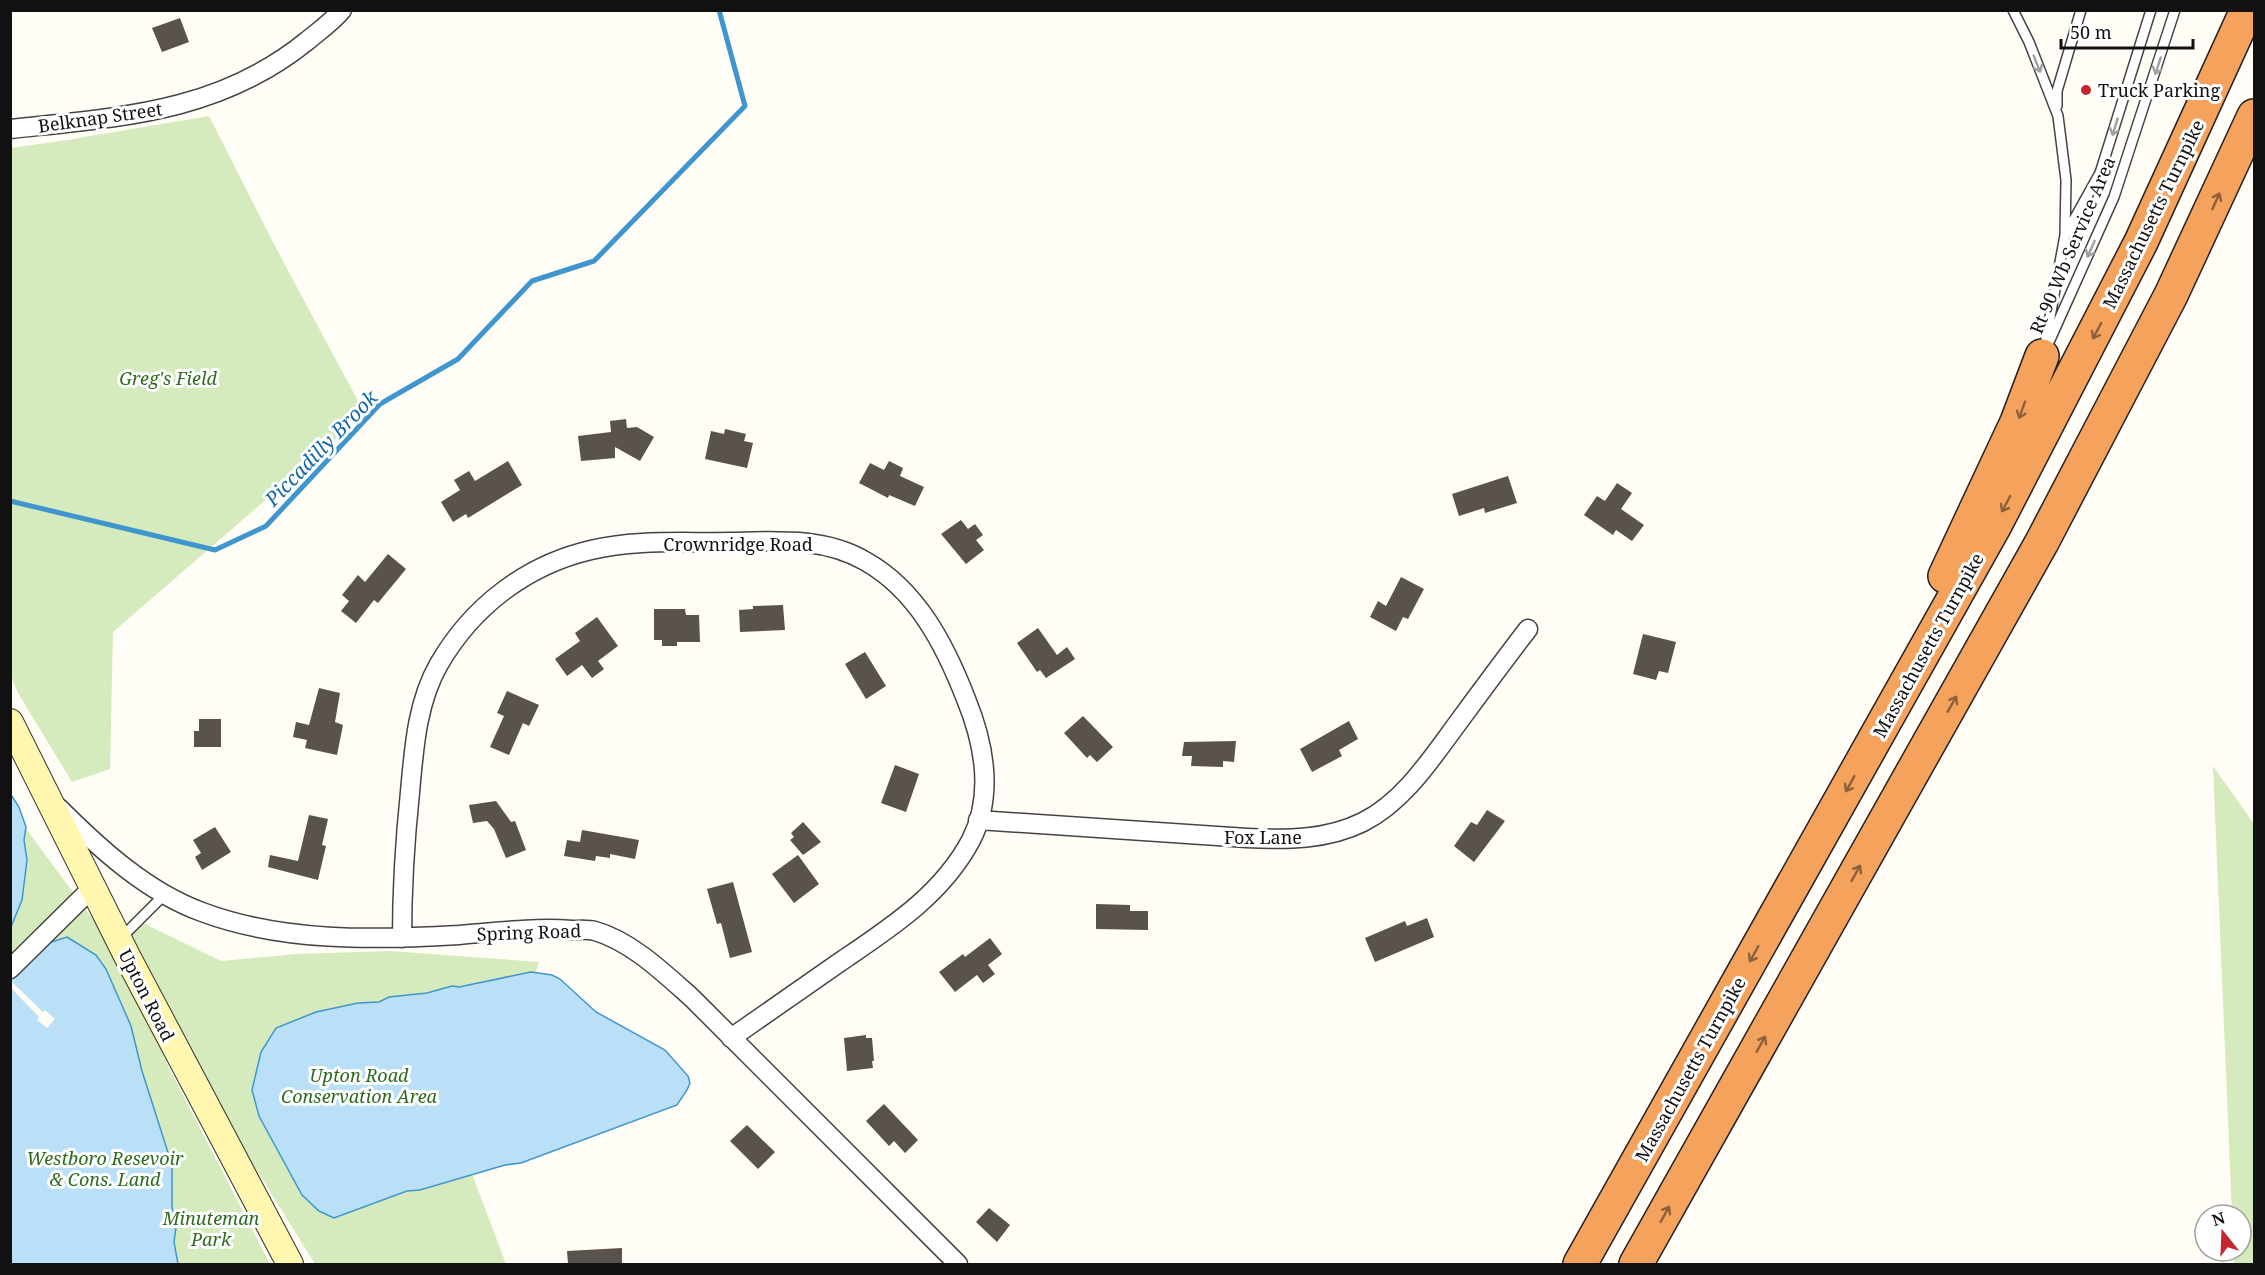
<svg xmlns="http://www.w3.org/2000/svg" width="2265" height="1275" font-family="'Noto Serif',serif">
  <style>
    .green { fill: #d5ebbd }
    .water { fill: #b9e0f7; stroke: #3f96cf; stroke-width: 1.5 }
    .pier { fill: #fffdf5 }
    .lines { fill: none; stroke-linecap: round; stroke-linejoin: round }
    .stream { stroke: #3f96cf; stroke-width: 5 }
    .building { fill: #5a524d }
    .lane-casing { stroke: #444; stroke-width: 12 }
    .street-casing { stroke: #444; stroke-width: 21 }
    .secondary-casing { stroke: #333; stroke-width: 28 }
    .highway-casing { stroke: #222; stroke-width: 36 }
    .lane { stroke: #fff; stroke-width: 9 }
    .street { stroke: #fff; stroke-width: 18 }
    .secondary { stroke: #fff6b0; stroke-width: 26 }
    .highway { stroke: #f5a25d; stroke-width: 33 }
    .oneway { stroke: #a0a0a0 }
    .oneway2 { stroke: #8e613b }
    .poi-dot { fill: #c4262e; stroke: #fff; stroke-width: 2 }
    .labels { text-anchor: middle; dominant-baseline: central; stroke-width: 6; stroke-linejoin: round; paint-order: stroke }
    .poi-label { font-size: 18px; fill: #111; stroke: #fff; text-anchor: start }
    .street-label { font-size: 18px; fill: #111; stroke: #fff }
    .park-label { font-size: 18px; font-style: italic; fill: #2f6b1f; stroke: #fff }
    .water-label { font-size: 20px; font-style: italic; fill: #1768a6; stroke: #fff }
  </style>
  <rect width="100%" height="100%" fill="#fffdf5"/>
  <path class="green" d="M 209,116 L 276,248 L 365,414 L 113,632 L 110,769 L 72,782 L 18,693 L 11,676 L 11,148 L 67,140 Z
    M 2213,766 L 2254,824 L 2254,1264 L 2234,1264 L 2234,1251 L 2241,1251 L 2241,1215 L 2232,1215 Z
    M 10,802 L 24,826 L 137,979 L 166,1062 L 270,1264 L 11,1264 Z
    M 143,923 L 221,961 L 296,954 L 390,951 L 539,962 L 471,1171 L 506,1264 L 315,1264 L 117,945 Z"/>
  <path class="water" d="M 11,795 L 19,807 L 26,827 L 24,840 L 27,860 L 22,900 L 11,927 Z
    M 67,937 L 96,955 L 106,969 L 131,1026 L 142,1071 L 172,1165 L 172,1207 L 176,1227 L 174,1242 L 178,1264 L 11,1264 L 10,976 L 39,946 Z
    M 531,972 L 552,975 L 560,979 L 596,1012 L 665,1050 L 688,1076 L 690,1083 L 687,1090 L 677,1105 L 521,1163 L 505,1165 L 420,1190 L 407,1191 L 334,1218 L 319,1211 L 302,1195 L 259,1116 L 252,1090 L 261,1052 L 276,1028 L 316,1012 L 358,1003 L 379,1002 L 389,997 L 427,993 L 452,986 L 459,987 Z"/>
  <path class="pier" d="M 11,981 L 43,1012 L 45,1010 L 55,1019 L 47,1028 L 37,1020 L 39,1017 L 11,988 Z"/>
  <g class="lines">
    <path class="stream" d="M 10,501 L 215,550 L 266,526 L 380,404 L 458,359 L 532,281 L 594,261 L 745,106 L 719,10"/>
  </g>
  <path class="building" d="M 180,18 L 189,42 L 162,52 L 152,28 Z
    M 626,419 L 627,428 L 637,427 L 654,437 L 640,461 L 615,447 L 615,458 L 581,461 L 578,436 L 611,432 L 610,421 Z
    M 725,429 L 746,434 L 744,441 L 753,443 L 747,468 L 705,459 L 711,431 L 724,434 Z
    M 508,461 L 522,485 L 468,518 L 466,514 L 453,522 L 441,502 L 460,490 L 454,480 L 469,471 L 475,481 Z
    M 889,461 L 903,468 L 900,476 L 924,487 L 915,506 L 889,495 L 888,498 L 859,483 L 870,463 L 884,470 Z
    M 1508,476 L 1517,503 L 1485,513 L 1484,508 L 1459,516 L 1452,494 Z
    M 1617,483 L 1632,493 L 1621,509 L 1644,525 L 1632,541 L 1616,530 L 1613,535 L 1584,515 L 1597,496 L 1605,501 Z
    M 961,520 L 968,529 L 975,524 L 983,535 L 976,540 L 984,550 L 966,564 L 941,534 Z
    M 388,554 L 406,569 L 378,603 L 374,600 L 356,623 L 341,611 L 349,601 L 342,595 L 358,575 L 365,582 Z
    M 1401,577 L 1424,589 L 1408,619 L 1403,617 L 1396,631 L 1370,617 L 1378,601 L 1386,606 Z
    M 783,605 L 785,630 L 740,632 L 739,610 L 753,609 L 753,606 Z
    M 654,609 L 685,609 L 686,615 L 699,615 L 700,642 L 677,642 L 677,646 L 662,646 L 662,640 L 654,640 Z
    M 597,617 L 618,646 L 598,661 L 604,669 L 592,678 L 582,665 L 567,676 L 555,659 L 580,641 L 575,633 Z
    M 1038,628 L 1057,655 L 1067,647 L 1075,659 L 1046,678 L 1040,670 L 1037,672 L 1017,643 Z
    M 1643,634 L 1676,642 L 1668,673 L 1659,671 L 1656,680 L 1633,674 Z
    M 865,652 L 886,686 L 866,699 L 845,664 Z
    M 319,688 L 340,693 L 335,722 L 343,725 L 337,755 L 305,748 L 307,740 L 293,737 L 296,722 L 309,725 Z
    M 507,691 L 539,705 L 529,726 L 523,723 L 509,755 L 490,747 L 504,716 L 497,713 Z
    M 1083,716 L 1113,747 L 1097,762 L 1090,755 L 1087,758 L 1064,733 Z
    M 199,719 L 221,719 L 221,747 L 194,747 L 194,731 L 199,731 Z
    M 1349,721 L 1358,739 L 1339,750 L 1342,756 L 1312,772 L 1300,749 Z
    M 1236,741 L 1234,762 L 1223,761 L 1223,767 L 1191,766 L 1192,756 L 1182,756 L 1184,742 Z
    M 895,765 L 919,774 L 906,812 L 881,803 Z
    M 496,801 L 511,822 L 515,821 L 526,850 L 506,858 L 494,829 L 487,821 L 473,823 L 469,805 Z
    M 1487,810 L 1505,821 L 1474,862 L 1454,846 L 1471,822 L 1477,825 Z
    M 309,815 L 328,819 L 322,845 L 326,846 L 318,880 L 268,867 L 270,855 L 298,861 Z
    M 803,822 L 821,842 L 803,855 L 790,840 L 794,837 L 791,833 Z
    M 215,827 L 231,852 L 202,870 L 195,857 L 201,853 L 193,840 Z
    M 582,830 L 639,840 L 635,859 L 610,854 L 610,858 L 596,856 L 595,861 L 564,856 L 567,840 L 580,842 Z
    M 798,855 L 819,884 L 794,903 L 772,874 Z
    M 733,882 L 752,952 L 730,958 L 721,923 L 717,924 L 707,889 Z
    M 1096,904 L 1130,905 L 1130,911 L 1148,911 L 1148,930 L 1096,929 Z
    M 1427,918 L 1434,937 L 1375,962 L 1365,938 L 1405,921 L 1407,926 Z
    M 990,938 L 1002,954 L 988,965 L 995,974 L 983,983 L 977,975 L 955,992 L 939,972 L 963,954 L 965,957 Z
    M 866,1035 L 866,1038 L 872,1038 L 874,1061 L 872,1061 L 873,1068 L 847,1071 L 844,1038 Z
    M 884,1104 L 918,1140 L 905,1153 L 894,1141 L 889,1146 L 866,1121 Z
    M 747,1125 L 775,1152 L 758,1169 L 730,1141 Z
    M 989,1208 L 1010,1225 L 997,1242 L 976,1222 Z
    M 622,1248 L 622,1264 L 568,1264 L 567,1251 Z"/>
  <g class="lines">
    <defs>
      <path id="lane" d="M 2013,10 L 2029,42 L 2058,116 L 2066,180 L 2065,235 L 2046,339
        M 2057,106 L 2057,91 L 2081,10
        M 2066,234 L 2100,173 L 2151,10
        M 2045,351 L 2114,197 L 2175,10
        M 120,939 L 165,894"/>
      <path id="street" d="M 10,129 C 120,117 218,113 307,41 C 319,31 332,22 342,10
        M 59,808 C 100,849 147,892 202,912 C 282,942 374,940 459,935 C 496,932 535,927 572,930 C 579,930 588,929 595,931 C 631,941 665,974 692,998 L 958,1264
        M 978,820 L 1247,838 C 1286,840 1327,840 1363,822 C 1405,801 1433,756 1460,720 C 1482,690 1505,659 1528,629
        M 402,938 C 402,888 405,840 410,792 C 414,748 417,702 439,664 C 472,607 526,565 591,550 C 635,539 684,543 730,542 C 776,541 824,537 865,561 C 917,590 945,645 966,699 C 984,743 994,795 971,840 C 942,895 890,928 840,962 C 804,987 768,1012 731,1038
        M 10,969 L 92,888"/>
      <path id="secondary" d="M 10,722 L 127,956 L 290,1264"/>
      <path id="highway" d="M 1945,576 L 2017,422 L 2042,356
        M 1580,1264 L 1995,525 L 2141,242 L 2247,10
        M 1636,1264 L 2042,542 L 2171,295 L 2254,116"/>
    </defs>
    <use href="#lane" class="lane-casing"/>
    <use href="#street" class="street-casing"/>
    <use href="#secondary" class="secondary-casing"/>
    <use href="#highway" class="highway-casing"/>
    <use href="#lane" class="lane"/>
    <use href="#street" class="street"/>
    <use href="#secondary" class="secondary"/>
    <use href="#highway" class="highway"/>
  </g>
  <defs><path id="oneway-shaft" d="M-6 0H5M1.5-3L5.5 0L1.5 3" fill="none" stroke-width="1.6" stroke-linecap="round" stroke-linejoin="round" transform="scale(1.5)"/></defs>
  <g class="oneway">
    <use href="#oneway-shaft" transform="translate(2037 64) rotate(68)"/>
    <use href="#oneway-shaft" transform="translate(2158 66) rotate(108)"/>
    <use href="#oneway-shaft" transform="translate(2115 127) rotate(107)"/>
    <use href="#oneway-shaft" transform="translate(2091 249) rotate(114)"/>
  </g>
  <g class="oneway2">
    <use href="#oneway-shaft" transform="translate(2216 201) rotate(-66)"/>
    <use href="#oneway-shaft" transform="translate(2097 331) rotate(118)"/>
    <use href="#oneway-shaft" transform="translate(2022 410) rotate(110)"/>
    <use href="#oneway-shaft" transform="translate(2006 504) rotate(118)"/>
    <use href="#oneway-shaft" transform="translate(1952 704) rotate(-60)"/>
    <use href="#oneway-shaft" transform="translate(1850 784) rotate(119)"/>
    <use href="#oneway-shaft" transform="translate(1856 873) rotate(-61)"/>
    <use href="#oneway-shaft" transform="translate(1754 954) rotate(119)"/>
    <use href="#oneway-shaft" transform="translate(1761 1044) rotate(-61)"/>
    <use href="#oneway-shaft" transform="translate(1665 1214) rotate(-61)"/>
  </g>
  <circle class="poi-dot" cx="2086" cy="90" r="6"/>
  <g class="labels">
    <g class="poi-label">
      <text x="2098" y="90">Truck Parking</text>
    </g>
    <g class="street-label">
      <text transform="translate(100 117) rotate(-8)">Belknap Street</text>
      <text transform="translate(2153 214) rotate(-64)">Massachusetts Turnpike</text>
      <text transform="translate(2072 245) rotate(-67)">Rt 90 Wb Service Area</text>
      <text x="738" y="544">Crownridge Road</text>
      <text transform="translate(1928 645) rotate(-61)">Massachusetts Turnpike</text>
      <text x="1263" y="837">Fox Lane</text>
      <text transform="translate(529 932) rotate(-2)">Spring Road</text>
      <text transform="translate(147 995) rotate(63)">Upton Road</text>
      <text transform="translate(1690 1069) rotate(-61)">Massachusetts Turnpike</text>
    </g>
    <g class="park-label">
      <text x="168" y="378">Greg's Field</text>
      <text x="359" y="1075">Upton Road<tspan x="359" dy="21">Conservation Area</tspan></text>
      <text x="105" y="1158">Westboro Resevoir<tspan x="105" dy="21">&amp; Cons. Land</tspan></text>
      <text x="211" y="1218">Minuteman<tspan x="211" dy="21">Park</tspan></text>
    </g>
    <g class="water-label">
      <text transform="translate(321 448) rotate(-46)">Piccadilly Brook</text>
    </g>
  </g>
  <rect width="2265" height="1275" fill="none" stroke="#111111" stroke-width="24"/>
  <g transform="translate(2223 1233) rotate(342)"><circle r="28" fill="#ffffff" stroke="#a0a0a0" stroke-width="1.5"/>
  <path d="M0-4.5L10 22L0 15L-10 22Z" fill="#c4262e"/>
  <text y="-9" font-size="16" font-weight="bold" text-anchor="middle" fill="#111111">N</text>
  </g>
  <path d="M2061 39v9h132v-9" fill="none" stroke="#111111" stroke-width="3"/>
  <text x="2070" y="39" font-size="18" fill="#111111" stroke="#ffffff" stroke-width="4.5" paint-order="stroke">50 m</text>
</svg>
